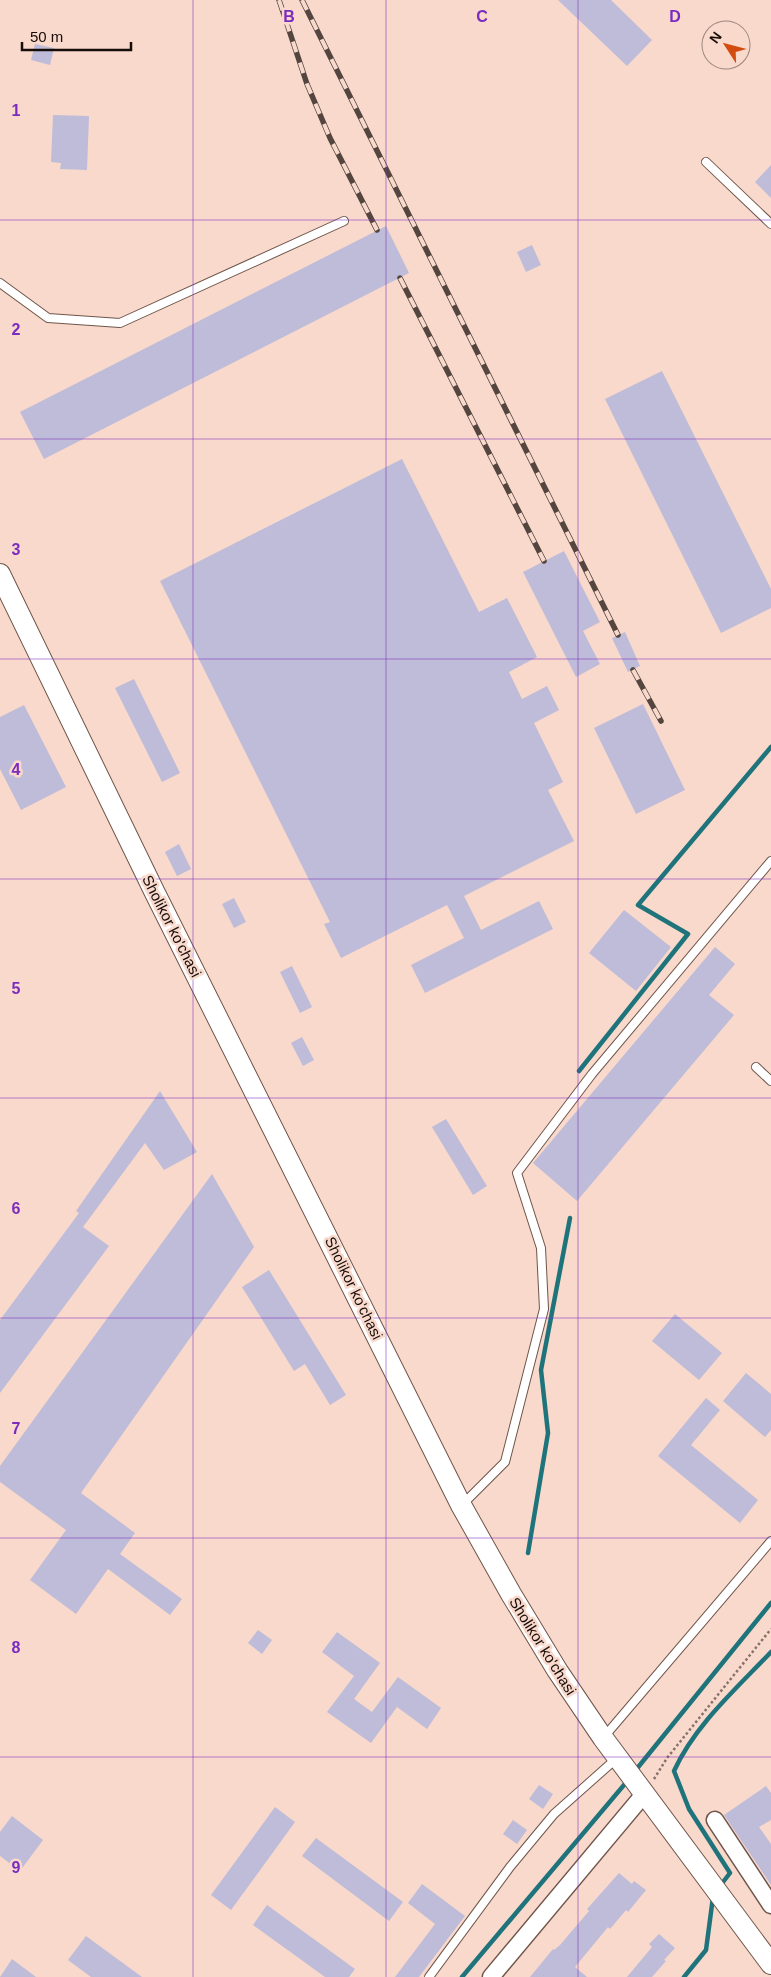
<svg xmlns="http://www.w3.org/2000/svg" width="771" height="1977" font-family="Helvetica,sans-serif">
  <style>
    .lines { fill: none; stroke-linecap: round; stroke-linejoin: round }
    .stream { stroke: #1f747c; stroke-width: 4.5 }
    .building { fill: #bebcd8 }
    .service-casing { stroke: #6f554a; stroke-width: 10 }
    .minor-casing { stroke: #6f554a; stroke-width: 19 }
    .tertiary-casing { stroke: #6f554a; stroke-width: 22 }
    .path { stroke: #867269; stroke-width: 2.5; stroke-dasharray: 2.5 2.5; stroke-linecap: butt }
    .service { stroke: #fff; stroke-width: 8 }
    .minor { stroke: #fff; stroke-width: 16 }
    .tertiary { stroke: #fff; stroke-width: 20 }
    .rail-casing { stroke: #54453e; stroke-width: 5.5 }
    .rail { stroke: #f8d9cc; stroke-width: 4; stroke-dasharray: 11; stroke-linecap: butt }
    .grid { fill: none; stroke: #7b2cbf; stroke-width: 1; stroke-opacity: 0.55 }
    .labels { text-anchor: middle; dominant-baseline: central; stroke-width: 5; stroke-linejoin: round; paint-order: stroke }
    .street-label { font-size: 15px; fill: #160c08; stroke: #f8d9cc }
    .grid-label { font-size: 16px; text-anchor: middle; font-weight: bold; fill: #7b2cbf; stroke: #f8d9cc; stroke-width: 5; stroke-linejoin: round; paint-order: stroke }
  </style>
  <rect width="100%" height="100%" fill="#f8d9cc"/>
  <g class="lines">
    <path class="stream" d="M 579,1071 L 688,934 L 638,905 L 771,747
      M 528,1553 L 548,1433 L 541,1370 L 570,1218
      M 635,1771 L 771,1603
      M 720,1886 L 730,1873 L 689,1809 L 674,1771 C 695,1725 736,1689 771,1652
      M 462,1977 L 629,1779
      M 684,1977 L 706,1950 L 713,1897"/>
  </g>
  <path class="building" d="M 558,0 L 611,0 L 652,40 L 627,66 Z
    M 35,44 L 54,48 L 50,65 L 31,60 Z
    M 53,115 L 89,116 L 87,170 L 60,169 L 61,163 L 51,162 Z
    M 771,165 L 771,198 L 755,182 Z
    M 386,226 L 409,273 L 44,459 L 20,412 Z
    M 532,245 L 541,265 L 526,272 L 517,252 Z
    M 662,371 L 771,589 L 771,608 L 721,633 L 605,399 Z
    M 402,459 L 479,612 L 507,598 L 537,657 L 509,672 L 522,699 L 547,686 L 559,710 L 534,723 L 563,782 L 548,790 L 574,841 L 464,896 L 481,930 L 539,901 L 553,929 L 425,993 L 411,965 L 464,938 L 447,905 L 341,958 L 324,924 L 330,922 L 160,581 Z
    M 564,551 L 600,622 L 583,631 L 600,664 L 576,677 L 523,572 Z
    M 625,632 L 640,666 L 628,672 L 612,638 Z
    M 134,679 L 180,773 L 162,782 L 115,688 Z
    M 643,704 L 685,790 L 636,814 L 594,728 Z
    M 24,705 L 66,787 L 21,810 L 0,769 L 0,717 Z
    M 179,844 L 191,869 L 177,876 L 165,852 Z
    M 234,898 L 246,922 L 234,928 L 222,904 Z
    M 624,910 L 671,947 L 636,991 L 589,953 Z
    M 715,947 L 735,964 L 709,995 L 734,1015 L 577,1201 L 533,1163 Z
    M 292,966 L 312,1007 L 300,1013 L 280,972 Z
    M 302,1037 L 314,1060 L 303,1066 L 291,1043 Z
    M 160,1091 L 197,1152 L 164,1170 L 145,1143 L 83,1227 L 109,1246 L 0,1393 L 0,1320 L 79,1213 L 76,1211 Z
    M 446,1119 L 487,1186 L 473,1195 L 432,1127 Z
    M 212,1174 L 254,1247 L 81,1493 L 135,1533 L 120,1554 L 182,1599 L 170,1615 L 108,1569 L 76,1614 L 30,1580 L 66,1530 L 0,1482 L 0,1466 Z
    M 269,1270 L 346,1395 L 330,1405 L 305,1364 L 294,1371 L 242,1287 Z
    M 675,1314 L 722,1353 L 699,1380 L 652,1341 Z
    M 746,1373 L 771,1394 L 771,1430 L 765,1437 L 723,1401 Z
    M 706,1398 L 720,1410 L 691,1445 L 758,1500 L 740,1523 L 658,1456 Z
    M 258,1630 L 272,1640 L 262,1654 L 248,1643 Z
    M 337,1632 L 380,1663 L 354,1699 L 372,1712 L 398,1677 L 441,1708 L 427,1729 L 397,1707 L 371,1743 L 327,1712 L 354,1676 L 322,1652 Z
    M 539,1785 L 553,1794 L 543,1809 L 529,1799 Z
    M 766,1786 L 771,1793 L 771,1820 L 759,1827 L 771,1844 L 771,1885 L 724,1815 Z
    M 275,1807 L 295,1822 L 231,1910 L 211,1895 Z
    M 12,1816 L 43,1840 L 20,1871 L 0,1856 L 0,1832 Z
    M 513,1820 L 527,1830 L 517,1844 L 503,1834 Z
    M 316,1838 L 403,1902 L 389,1921 L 302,1856 Z
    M 619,1873 L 632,1884 L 634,1881 L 646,1890 L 628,1912 L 626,1910 L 610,1929 L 608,1927 L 575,1967 L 587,1977 L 530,1977 L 553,1949 L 554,1950 L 560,1945 L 589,1911 L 587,1909 Z
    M 422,1884 L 465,1916 L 419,1977 L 395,1977 L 435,1924 L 408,1903 Z
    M 267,1905 L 355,1969 L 349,1977 L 325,1977 L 253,1925 Z
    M 659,1934 L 675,1948 L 664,1960 L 666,1961 L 652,1977 L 627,1977 L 652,1947 L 649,1944 Z
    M 86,1936 L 142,1977 L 91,1977 L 68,1960 Z
    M 12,1959 L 36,1977 L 0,1977 Z"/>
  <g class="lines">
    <defs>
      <path id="service" d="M 706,162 L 771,224
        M 0,283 L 48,318 L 120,323 L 344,221
        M 756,1067 L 771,1081
        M 462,1505 L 505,1462 L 544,1309 L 541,1248 L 517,1173 L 592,1074 L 771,861
        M 604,1737 L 771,1541
        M 429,1977 L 510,1867 L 554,1814 L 617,1758"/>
      <path id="minor" d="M 715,1820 L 771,1905
        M 491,1977 L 645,1793"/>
      <path id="tertiary" d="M 0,574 L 154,891 L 461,1505 L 511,1594 L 557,1670 L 603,1738 L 771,1964"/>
    </defs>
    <use href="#service" class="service-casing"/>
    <use href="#minor" class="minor-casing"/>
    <use href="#tertiary" class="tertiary-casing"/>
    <path class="path" d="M 654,1779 L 667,1758 L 771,1629"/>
    <use href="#service" class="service"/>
    <use href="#minor" class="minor"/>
    <use href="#tertiary" class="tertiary"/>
    <defs>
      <path id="rail" d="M 279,0 L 307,84 L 330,138 L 377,230
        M 302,0 L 618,635
        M 400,278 L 544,561
        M 633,670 L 661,721"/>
    </defs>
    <use href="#rail" class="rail-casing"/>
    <use href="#rail" class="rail"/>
  </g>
  <path class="grid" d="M 193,0 L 193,1977M 386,0 L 386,1977M 578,0 L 578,1977M 0,220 L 771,220M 0,439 L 771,439M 0,659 L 771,659M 0,879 L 771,879M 0,1098 L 771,1098M 0,1318 L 771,1318M 0,1538 L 771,1538M 0,1757 L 771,1757"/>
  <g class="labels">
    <g class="street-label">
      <text transform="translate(172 926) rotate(63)">Sholikor ko'chasi</text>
      <text transform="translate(354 1288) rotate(64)">Sholikor ko'chasi</text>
      <text transform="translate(543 1646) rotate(58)">Sholikor ko'chasi</text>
    </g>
  </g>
  <g class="grid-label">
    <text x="289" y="22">B</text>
    <text x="482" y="22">C</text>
    <text x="675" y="22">D</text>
    <text x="16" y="116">1</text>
    <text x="16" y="335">2</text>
    <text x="16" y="555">3</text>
    <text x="16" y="775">4</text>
    <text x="16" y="994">5</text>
    <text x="16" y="1214">6</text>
    <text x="16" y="1434">7</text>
    <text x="16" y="1653">8</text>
    <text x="16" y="1873">9</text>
  </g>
  <g transform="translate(726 45) rotate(306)"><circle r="24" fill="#f8d9cc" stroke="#9e877e"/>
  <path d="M0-4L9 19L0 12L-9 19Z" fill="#d24c0f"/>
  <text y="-8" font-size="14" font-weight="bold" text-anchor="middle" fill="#160c08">N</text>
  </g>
  <path d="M22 42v8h109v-8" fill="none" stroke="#160c08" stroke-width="2.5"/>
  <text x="30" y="42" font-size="15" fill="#160c08" stroke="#f8d9cc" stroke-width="4" paint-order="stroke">50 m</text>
</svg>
